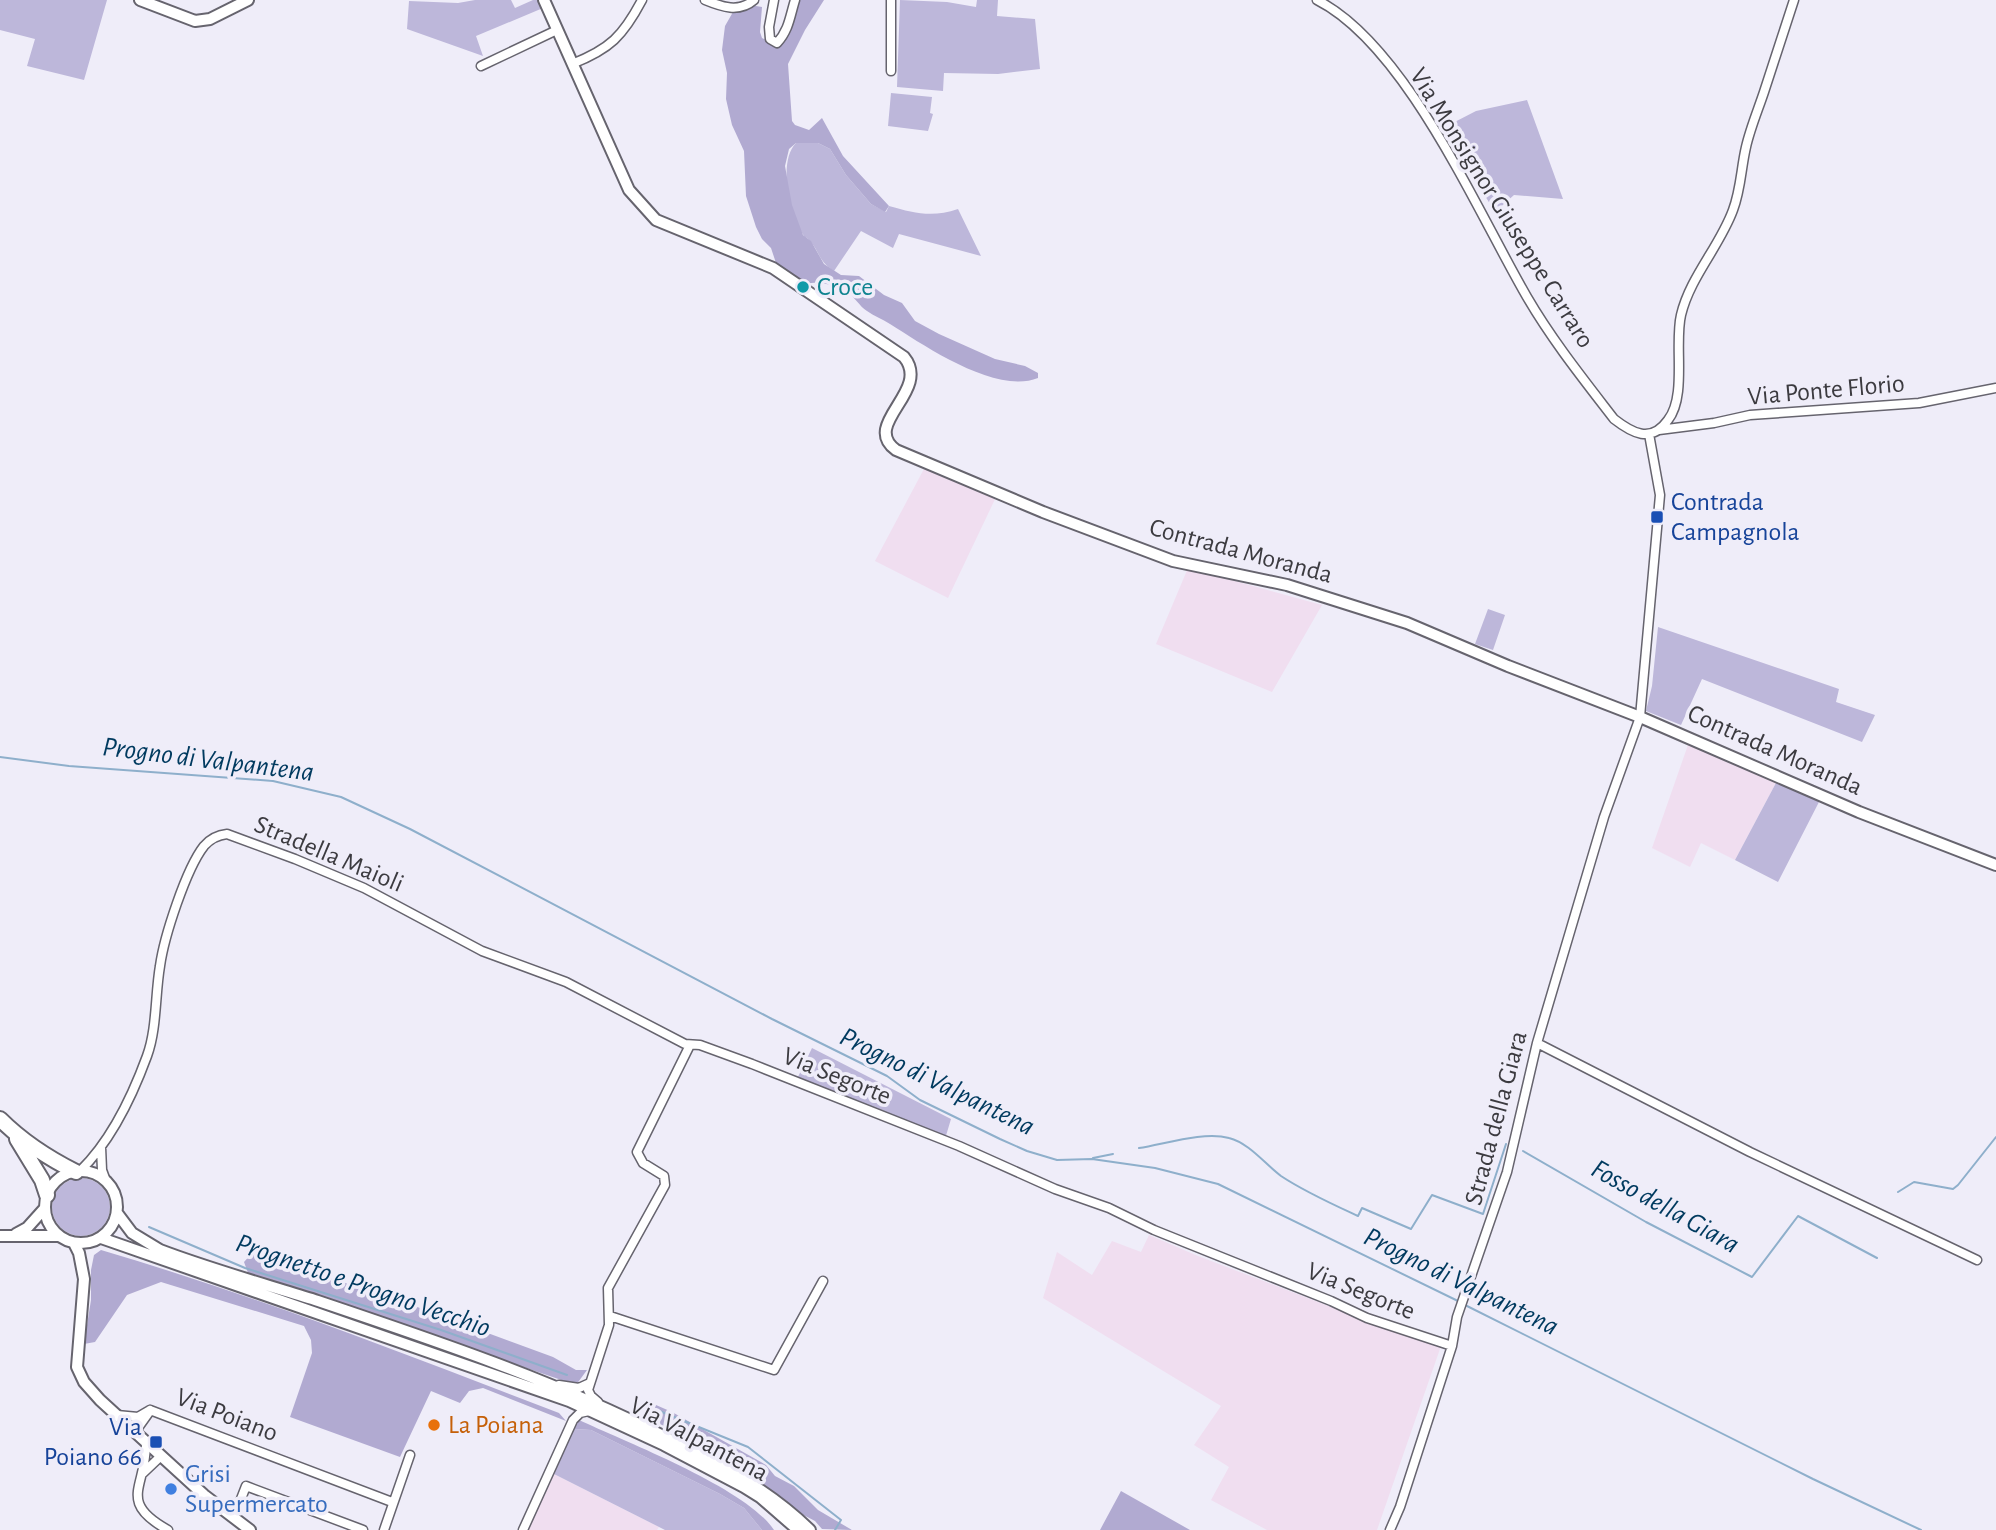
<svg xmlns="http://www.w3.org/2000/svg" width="1996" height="1530" font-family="'Alegreya Sans',sans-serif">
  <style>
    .industrial { fill: #f0def0 }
    .green { fill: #bdb7da }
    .forest { fill: #b1aad1 }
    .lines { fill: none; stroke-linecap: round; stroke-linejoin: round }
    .stream { stroke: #8eafcb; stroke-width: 2 }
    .street-casing { stroke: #66646e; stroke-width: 11 }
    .secondary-casing { stroke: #66646e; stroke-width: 14 }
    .highway-casing { stroke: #66646e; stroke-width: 18 }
    .street { stroke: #fff; stroke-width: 8 }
    .secondary { stroke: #fff; stroke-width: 10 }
    .highway { stroke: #fff; stroke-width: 14 }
    .culture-dot { fill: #0f9aa8; stroke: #efedf9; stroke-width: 2.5 }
    .transit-dot { fill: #1a4fb4; stroke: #efedf9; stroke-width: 2.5 }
    .food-dot { fill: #e8710a; stroke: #efedf9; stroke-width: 2.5 }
    .shop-dot { fill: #3f7fe0; stroke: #efedf9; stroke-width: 2.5 }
    .labels { text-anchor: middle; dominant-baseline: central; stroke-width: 7; stroke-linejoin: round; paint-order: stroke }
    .street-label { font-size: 26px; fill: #3c3b40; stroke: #efedf9 }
    .culture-label { font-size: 26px; fill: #0d838f; stroke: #efedf9; text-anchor: start }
    .transit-label { font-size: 26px; fill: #164399; stroke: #efedf9; text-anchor: start }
    .food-label { font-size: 26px; fill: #c56008; stroke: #efedf9; text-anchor: start }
    .shop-label { font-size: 26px; fill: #366cbe; stroke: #efedf9; text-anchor: start }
    .water-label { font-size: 28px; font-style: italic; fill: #003a5f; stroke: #efedf9 }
  </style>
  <rect width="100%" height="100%" fill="#efedf9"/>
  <path class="industrial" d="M 925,467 L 997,495 L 948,598 L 875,561 Z
    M 1188,568 L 1322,605 L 1272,692 L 1156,644 Z
    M 1689,742 L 1777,781 L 1735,860 L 1701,843 L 1690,867 L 1652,848 Z
    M 1149,1235 L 1198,1256 L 1399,1333 L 1441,1346 L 1377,1530 L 1267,1530 L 1211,1500 L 1229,1467 L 1194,1445 L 1221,1406 L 1043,1298 L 1057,1252 L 1092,1275 L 1112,1241 L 1141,1252 Z
    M 554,1474 L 659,1527 L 657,1530 L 528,1530 Z"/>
  <path class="green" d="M 0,0 L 107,0 L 84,80 L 27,66 L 35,39 L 0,30 Z
    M 475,0 L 511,0 L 515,8 L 533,0 L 540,0 L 543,8 L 476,36 L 483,56 L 407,29 L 409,1 L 458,3 Z
    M 900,0 L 947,2 L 976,7 L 977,0 L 998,0 L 997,16 L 1035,19 L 1040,69 L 998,74 L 944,73 L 943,91 L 897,87 Z
    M 891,93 L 932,97 L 930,113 L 933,114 L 928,131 L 888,126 Z
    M 1527,100 L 1563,199 L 1514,195 L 1495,212 L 1443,128 L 1476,111 Z
    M 796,143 L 818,143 L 830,149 L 846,175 L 871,204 L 886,212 L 889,206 C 914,213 932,218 958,209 L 981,256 L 899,234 L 893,248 L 861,231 L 834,271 C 818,261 820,252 810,241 C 804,234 807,241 802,233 C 789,213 778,161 796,143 Z
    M 1488,609 L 1505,615 L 1493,650 L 1475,644 Z
    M 1658,627 L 1839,689 L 1836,702 L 1875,715 L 1862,742 L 1702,679 L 1681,725 L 1646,711 L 1652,686 Z
    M 1777,781 L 1820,800 L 1778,882 L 1735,860 Z
    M 812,1048 L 951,1119 L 945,1139 L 797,1079 Z
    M52 1207a29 29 0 1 1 58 0a29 29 0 1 1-58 0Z
    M 574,1429 L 591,1430 L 720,1494 L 744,1508 L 762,1530 L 665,1530 L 554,1474 Z"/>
  <path class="forest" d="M 794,0 L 824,0 L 805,30 L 788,64 L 792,121 L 795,125 L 809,130 L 822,118 L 843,156 L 889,206 L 885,212 L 871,204 L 846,175 L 830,149 L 818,143 L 796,143 L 789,149 L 785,166 L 792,205 L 803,235 L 811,241 L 824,264 L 841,275 L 859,276 L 884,295 L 902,303 L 915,321 L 939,334 L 995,359 L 1025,366 L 1038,373 L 1038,378 C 996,395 925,346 890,324 C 882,319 874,316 867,311 C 859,306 855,297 847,292 C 834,284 815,280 801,285 L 778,269 L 771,248 L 762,239 L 756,227 L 746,196 L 744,151 L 732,125 L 726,99 L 727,73 L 722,50 L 725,26 L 733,12 L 750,5 L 762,7 L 760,32 L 762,38 L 772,43 L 781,40 Z
    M 101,1250 C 257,1296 408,1355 559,1413 L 566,1421 L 483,1388 L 469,1391 L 460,1403 L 431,1391 L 400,1457 L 290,1417 L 312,1353 L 311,1340 L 304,1326 L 161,1282 L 127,1295 L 95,1342 L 84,1344 L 91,1300 L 91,1270 L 94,1255 Z
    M 253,1252 C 297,1258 332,1283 374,1291 L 553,1357 L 576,1370 L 587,1370 L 576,1385 L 248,1273 L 244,1262 Z
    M 656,1405 L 672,1412 L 766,1465 L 775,1476 L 794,1486 L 818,1510 L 852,1530 L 822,1529 L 815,1521 L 792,1509 L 784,1499 L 765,1491 L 756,1477 L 744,1465 L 660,1424 L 651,1417 Z
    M 579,1420 C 628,1443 746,1488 774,1530 L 762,1530 L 744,1508 L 720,1494 L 591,1430 L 574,1429 Z
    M 1121,1491 L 1190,1530 L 1100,1530 Z"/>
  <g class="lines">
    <path class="stream" d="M 0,757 L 69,766 L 273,781 L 341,797 L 410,829 L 772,1019 L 887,1076 L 920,1100 L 1000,1139 L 1027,1151 L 1057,1160 L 1092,1159 L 1155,1168 L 1218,1184 L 1460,1302
      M 1139,1148 C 1165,1144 1204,1131 1229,1138 C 1249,1143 1265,1164 1281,1176 C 1305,1192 1332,1204 1358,1216 L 1362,1208 L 1411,1229 L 1432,1195 L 1483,1214 L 1506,1144
      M 1523,1151 L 1646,1222 L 1752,1277 L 1798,1216 L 1877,1258
      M 1093,1158 L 1113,1154
      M 1898,1192 L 1914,1182 L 1953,1189 L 1958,1185 L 1996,1137
      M 149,1227 L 245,1268 L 441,1330 L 567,1375
      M 1465,1305 L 1813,1479 L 1921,1530
      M 657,1410 L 748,1447 L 841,1520 L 835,1530"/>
    <defs>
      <path id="street" d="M 705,0 C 722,7 739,13 754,0
        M 774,0 L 769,27 L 770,39 L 777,43 C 789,30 790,16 795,0
        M 1317,0 C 1406,45 1477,211 1527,297 C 1552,340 1584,380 1614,419 C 1632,433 1651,444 1668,420 C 1687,396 1674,344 1681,315 C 1690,277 1720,246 1733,210 C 1741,189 1741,168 1746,147 C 1750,129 1758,110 1764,92 C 1774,61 1784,31 1794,0
        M 572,64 C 610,49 623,36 642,0
        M 481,66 L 557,30
        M 891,71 L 891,0
        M 1659,430 L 1714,423 L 1750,415 L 1919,403 L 1996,388
        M 1537,1043 L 1750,1152 L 1977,1260
        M 101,1147 L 102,1170 L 106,1181
        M 80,1171 C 111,1141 132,1097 147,1056 C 157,1029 155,995 160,966 C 164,937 186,869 204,846 C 210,839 218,835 227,834 L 295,859 L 364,888 L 482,951 L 566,982 L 685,1044 L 700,1045 L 752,1064 L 959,1146 L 1055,1189 L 1109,1208 L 1154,1230 L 1331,1301 L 1367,1318 L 1452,1346
        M 610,1316 L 774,1370 L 823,1281
        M 559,1385 L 579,1388 L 590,1383
        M 598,1402 L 591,1396 L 588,1390 L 609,1325 L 608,1288 L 665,1185 L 664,1176 L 643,1163 L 637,1152 L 690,1045
        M 150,1410 L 392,1502
        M 117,1415 L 138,1417 L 150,1410
        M 135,1432 L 150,1411
        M 146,1442 C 147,1487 116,1501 168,1530
        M 142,1474 L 161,1456
        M 234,1517 L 246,1486 L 363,1530
        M 384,1530 L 410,1455
        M 523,1530 L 573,1420 L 580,1413 L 589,1411
        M 1390,1530 L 1400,1507 L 1452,1346 L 1457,1317 L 1507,1172 L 1537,1043 L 1604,817 L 1640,717 L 1660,495 L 1649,434"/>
      <path id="secondary" d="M 140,0 L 195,21 L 210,19 L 248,0
        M 544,0 L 629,190 L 656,220 L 773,268 L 904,357 C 932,391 860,424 896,450 L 1043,512 L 1173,561 L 1287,585 L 1407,623 L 1508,666 L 1640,717 L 1859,812 L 1996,865
        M45 1207a36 36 0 1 1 72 0a36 36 0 1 1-72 0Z
        M 117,1213 L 132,1233 L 160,1250 C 210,1269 261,1283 312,1299 C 431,1339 551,1379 663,1436 C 717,1463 767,1488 810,1530
        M 16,1234 L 27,1228 L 45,1208
        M 0,1236 L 59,1236
        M 101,1238 L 569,1401 L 664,1445 L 744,1487 L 760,1497 L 798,1530
        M 74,1243 L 79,1253 L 84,1279 L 77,1367 L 84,1382 L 100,1400 L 204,1495 L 250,1530"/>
      <path id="highway" d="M 0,1119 C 22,1141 48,1158 76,1172
        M 17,1139 L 42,1180 L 47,1195"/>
    </defs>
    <use href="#street" class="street-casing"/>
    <use href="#secondary" class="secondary-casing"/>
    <use href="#highway" class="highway-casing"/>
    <use href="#street" class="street"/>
    <use href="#secondary" class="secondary"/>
    <use href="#highway" class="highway"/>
  </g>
  <circle class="culture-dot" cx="803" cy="287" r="7"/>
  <g class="transit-dot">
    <rect x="1650" y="510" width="14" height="14" rx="3.5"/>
    <rect x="149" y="1435" width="14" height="14" rx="3.5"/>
  </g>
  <circle class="food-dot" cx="434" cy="1425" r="7"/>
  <circle class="shop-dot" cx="171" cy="1489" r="7"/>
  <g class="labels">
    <g class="street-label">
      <text transform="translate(1502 208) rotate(58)">Via Monsignor Giuseppe Carraro</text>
      <text transform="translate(1826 390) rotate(-5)">Via Ponte Florio</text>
      <text transform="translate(1241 551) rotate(15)">Contrada Moranda</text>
      <text transform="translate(1775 750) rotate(24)">Contrada Moranda</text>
      <text transform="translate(329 854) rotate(23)">Stradella Maioli</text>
      <text transform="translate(837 1076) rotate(22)">Via Segorte</text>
      <text transform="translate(1496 1118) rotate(-75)">Strada della Giara</text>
      <text transform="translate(1361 1291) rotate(22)">Via Segorte</text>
      <text transform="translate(227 1415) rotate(21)">Via Poiano</text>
      <text transform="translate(699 1439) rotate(28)">Via Valpantena</text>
    </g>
    <g class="culture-label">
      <text x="817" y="287">Croce</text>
    </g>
    <g class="transit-label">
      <text x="1671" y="502">Contrada<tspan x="1671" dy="30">Campagnola</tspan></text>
      <text x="142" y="1427" text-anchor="end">Via<tspan x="142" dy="30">Poiano 66</tspan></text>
    </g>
    <g class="food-label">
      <text x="448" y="1425">La Poiana</text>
    </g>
    <g class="shop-label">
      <text x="185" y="1474">Grisi<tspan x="185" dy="30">Supermercato</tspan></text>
    </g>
    <g class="water-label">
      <text transform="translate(208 760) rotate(7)">Progno di Valpantena</text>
      <text transform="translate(937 1082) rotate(26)">Progno di Valpantena</text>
      <text transform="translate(1665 1207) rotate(29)">Fosso della Giara</text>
      <text transform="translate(1461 1282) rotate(26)">Progno di Valpantena</text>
      <text transform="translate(363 1286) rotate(19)">Prognetto e Progno Vecchio</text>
    </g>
  </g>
</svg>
